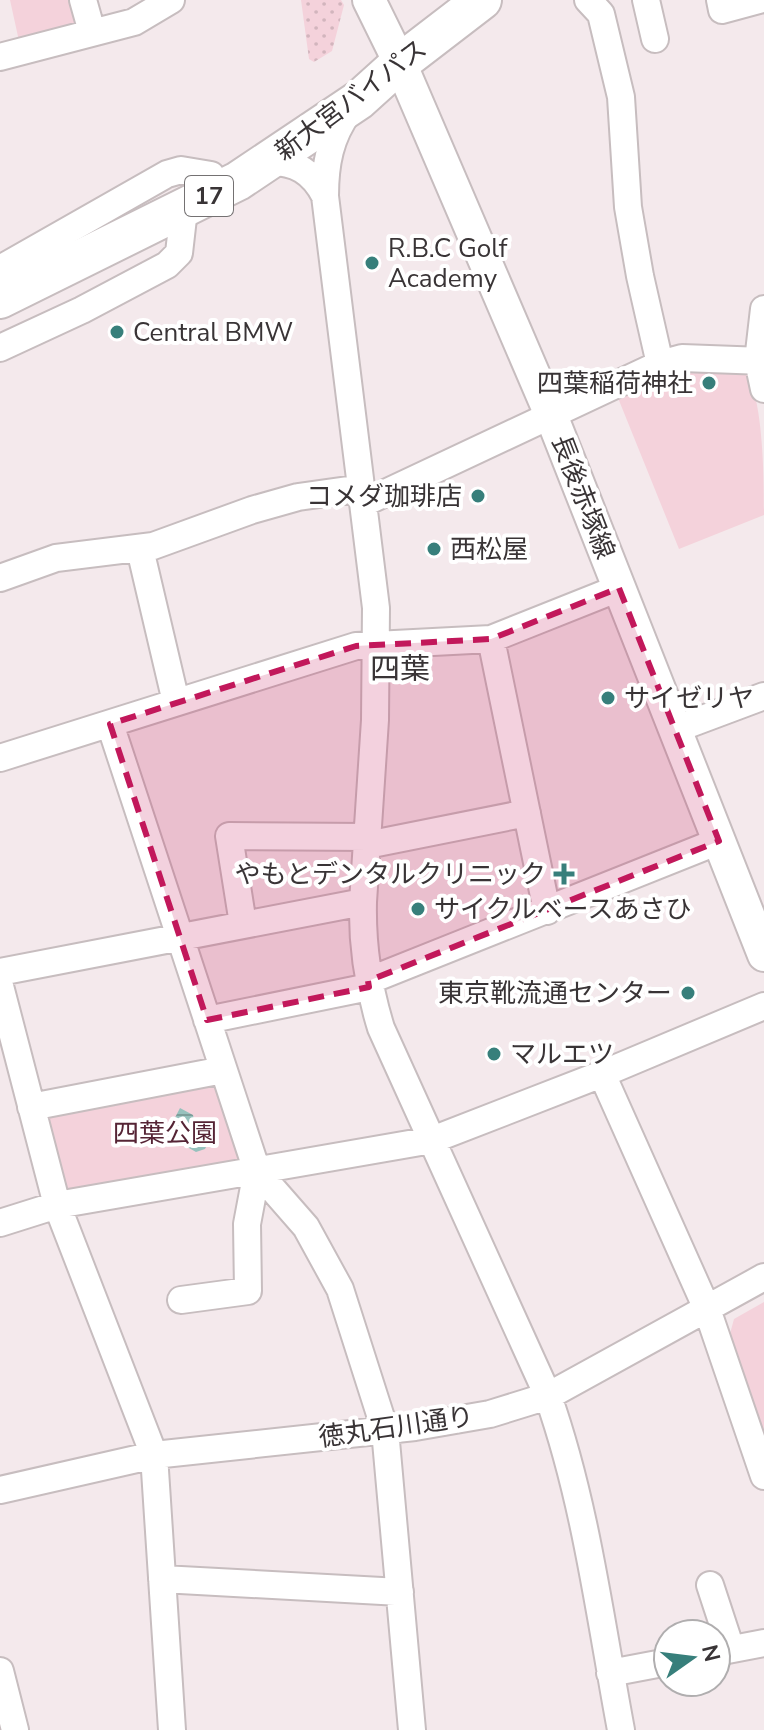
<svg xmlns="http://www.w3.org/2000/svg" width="764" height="1730" font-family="'Nunito Sans','Noto Sans JP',sans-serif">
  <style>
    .grass { fill: url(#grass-dots) }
    .park { fill: #f4d2db }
    .water { fill: url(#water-rules) }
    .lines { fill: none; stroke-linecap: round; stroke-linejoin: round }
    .minor-casing { stroke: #c7bdbf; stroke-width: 30 }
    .major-casing { stroke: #c7bdbf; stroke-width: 36 }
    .highway-casing { stroke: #c7bdbf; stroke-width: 42 }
    .minor { stroke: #fff; stroke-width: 26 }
    .major { stroke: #fff; stroke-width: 32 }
    .highway { stroke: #fff; stroke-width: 38 }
    .marked { fill: #c2185b; fill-opacity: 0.2; stroke: #c2185b; stroke-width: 6; stroke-dasharray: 16 10; stroke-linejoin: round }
    .poi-dot { fill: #377f7b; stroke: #fff; stroke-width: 3 }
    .labels { text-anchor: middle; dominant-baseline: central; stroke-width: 8; stroke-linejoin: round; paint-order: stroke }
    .shield { fill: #fff; stroke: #747172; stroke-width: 2 }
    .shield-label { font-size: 24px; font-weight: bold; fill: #393436 }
    .street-label { font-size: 26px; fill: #393436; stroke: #fff }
    .poi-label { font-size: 26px; fill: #393436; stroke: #fff; text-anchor: start }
    .park-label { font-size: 26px; fill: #552435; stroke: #fff }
    .quarter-label { font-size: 30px; fill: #393436; stroke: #fff }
  </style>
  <defs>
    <pattern id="grass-dots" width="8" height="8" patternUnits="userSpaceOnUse" patternTransform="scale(2)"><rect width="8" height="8" fill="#f4d2db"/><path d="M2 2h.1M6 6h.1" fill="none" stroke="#d2b5bd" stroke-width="1.8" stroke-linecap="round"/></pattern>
    <pattern id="water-rules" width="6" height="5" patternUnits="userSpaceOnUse" patternTransform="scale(2)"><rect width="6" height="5" fill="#97c1bd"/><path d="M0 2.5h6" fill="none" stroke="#7c9e9a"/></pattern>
  </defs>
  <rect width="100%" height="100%" fill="#f4e9ec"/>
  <path class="grass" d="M 301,0 L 341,0 L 344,5 L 332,51 L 314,62 L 309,59 Z"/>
  <path class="park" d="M 10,0 L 76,0 L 78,26 L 19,41 Z
    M 743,369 C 764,391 764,481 764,515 L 679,549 L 616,393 L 664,372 Z
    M 218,1084 L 242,1156 L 235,1167 L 71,1193 L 63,1188 L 44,1118 L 51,1109 Z
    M 764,1302 L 764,1442 L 728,1341 L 734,1319 Z"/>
  <path class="water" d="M 180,1108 L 193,1115 L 195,1125 L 206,1132 L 209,1141 L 205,1149 L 196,1152 L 166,1135 Z"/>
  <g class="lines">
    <defs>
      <path id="minor" d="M 83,0 L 92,32
        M 588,0 L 601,14 L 621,97 L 628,207 L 640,276 L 660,364
        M 646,0 L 655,39
        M 720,0 L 722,10 L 759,0
        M 0,57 L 134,22 L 171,0
        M 349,111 C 330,137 325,164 325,196 L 376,608 L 375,720 L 363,902 C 362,946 368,986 381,1028 L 548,1396 C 586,1504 600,1618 621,1730
        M 268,162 C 295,161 313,172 325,196
        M 0,269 L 167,174 L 181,170 L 211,175
        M 764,309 L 758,361 L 764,389
        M 0,348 L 82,310 L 167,265 L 179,253 L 184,209
        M 364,503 L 660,364 L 682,358 L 764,361
        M 140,549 L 176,702
        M 0,578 L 56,558 L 153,546 L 252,510 L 298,497 L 362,488
        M 491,639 L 547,911
        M 110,724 L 257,1171 L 306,1227 L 340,1289 L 385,1430 L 412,1730
        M 676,729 L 764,696
        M 0,758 L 356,646 L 491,639 L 619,588
        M 367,845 L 527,813
        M 243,924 L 229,836 L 368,837
        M 0,972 L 363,902
        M 368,981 L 719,841
        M 0,986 L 57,1205 L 154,1455 L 172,1730
        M 207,1020 L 369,987
        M 602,1074 L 707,1309 L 764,1476
        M 31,1107 L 223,1070
        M 0,1223 L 57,1205 L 432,1140 L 602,1074 L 764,1006
        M 181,1300 L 248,1291 L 247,1224 L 257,1171
        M 0,1490 L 154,1455 L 415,1427 L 490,1414 L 548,1396 L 764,1277
        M 162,1579 L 400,1592
        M 710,1585 L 731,1649
        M 717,1652 L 764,1643
        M 0,1671 L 15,1730
        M 610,1673 L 668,1662"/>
      <path id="major" d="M 369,0 L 400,63 L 551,415 L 764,955"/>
      <path id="highway" d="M 0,299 L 238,181 L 359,100 L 400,63 L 482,0"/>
    </defs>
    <use href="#minor" class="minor-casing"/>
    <use href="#major" class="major-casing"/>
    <use href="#highway" class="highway-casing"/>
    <use href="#minor" class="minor"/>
    <use href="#major" class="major"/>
    <use href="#highway" class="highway"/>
  </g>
  <path class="marked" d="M 619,588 L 719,841 L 368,981 L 369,987 L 207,1020 L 110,724 L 356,646 L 491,639 Z"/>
  <g class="poi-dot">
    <circle cx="372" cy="263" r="8"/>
    <circle cx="117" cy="332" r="8"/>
    <circle cx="709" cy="383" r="8"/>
    <circle cx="478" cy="496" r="8"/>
    <circle cx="434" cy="549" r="8"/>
    <circle cx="608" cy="698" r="8"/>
    <path d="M560 862h8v8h8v8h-8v8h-8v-8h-8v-8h8z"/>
    <circle cx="418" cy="909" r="8"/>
    <circle cx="688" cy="993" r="8"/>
    <circle cx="494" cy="1054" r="8"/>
  </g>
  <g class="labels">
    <rect class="shield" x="185" y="176" width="48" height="40" rx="6"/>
    <g class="shield-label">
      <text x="209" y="196">17</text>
    </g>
    <g class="street-label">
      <text transform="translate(351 100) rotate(-37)">新大宮バイパス</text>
      <text transform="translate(583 497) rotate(69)">長後赤塚線</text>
      <text transform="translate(396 1427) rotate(-8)">徳丸石川通り</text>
    </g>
    <g class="poi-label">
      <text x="388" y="248">R.B.C Golf<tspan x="388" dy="30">Academy</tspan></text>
      <text x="133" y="332">Central BMW</text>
      <text x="693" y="383" text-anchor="end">四葉稲荷神社</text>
      <text x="462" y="496" text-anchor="end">コメダ珈琲店</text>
      <text x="450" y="549">西松屋</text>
      <text x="624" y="698">サイゼリヤ</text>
      <text x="546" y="874" text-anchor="end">やもとデンタルクリニック</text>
      <text x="434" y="909">サイクルベースあさひ</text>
      <text x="672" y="993" text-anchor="end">東京靴流通センター</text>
      <text x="510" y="1054">マルエツ</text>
    </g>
    <g class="park-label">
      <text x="165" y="1133">四葉公園</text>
    </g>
    <g class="quarter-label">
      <text x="400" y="669">四葉</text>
    </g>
  </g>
  <g transform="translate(692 1658) rotate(76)"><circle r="38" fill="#ffffff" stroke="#b0aeaf" stroke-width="2"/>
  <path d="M0-6L14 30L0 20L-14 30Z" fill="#377f7b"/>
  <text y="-12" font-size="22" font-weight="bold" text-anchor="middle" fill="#393436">N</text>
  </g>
</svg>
